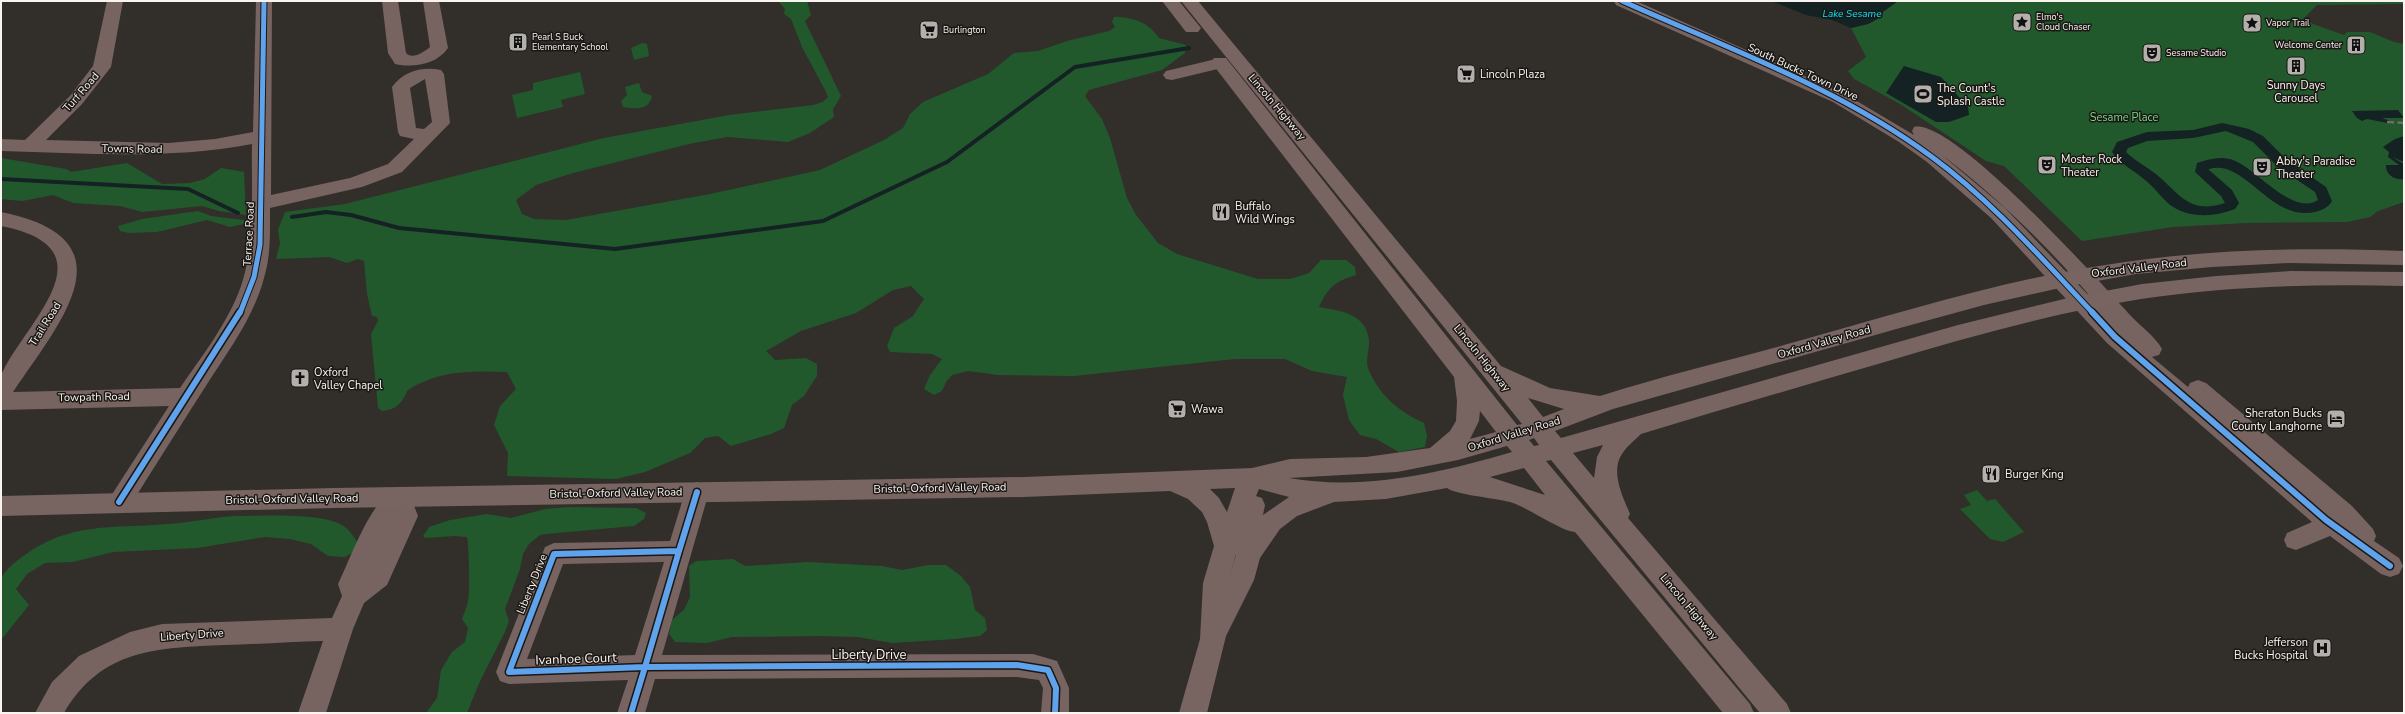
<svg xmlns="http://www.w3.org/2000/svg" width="2405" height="714" font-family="'Nunito Sans',sans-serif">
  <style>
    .green { fill: #22592c }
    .water { fill: #142224 }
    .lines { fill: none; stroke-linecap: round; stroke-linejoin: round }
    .stream { stroke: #142224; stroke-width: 4 }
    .canal { fill: #142224; fill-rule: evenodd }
    .minor { fill: #776461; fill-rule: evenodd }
    .major { fill: #786461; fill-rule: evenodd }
    .rail { stroke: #756a68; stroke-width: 2.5; stroke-dasharray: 7 3.5; stroke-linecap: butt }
    .cycleway-far1-casing { stroke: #1a1714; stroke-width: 7 }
    .cycleway-casing { stroke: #1a1714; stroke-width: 9 }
    .cycleway-far1 { stroke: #60a3ed; stroke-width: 5 }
    .cycleway { stroke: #60a3ed; stroke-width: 6 }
    .labels { text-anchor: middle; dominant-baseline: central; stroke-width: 3; stroke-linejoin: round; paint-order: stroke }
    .far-poi-label { font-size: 9px; fill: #f9f4f0; stroke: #1a1714; text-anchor: start }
    .far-water-label { font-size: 10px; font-style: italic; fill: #06e5fa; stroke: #1a1714 }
    .street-label { font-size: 11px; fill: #f9f4f0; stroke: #1a1714 }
    .poi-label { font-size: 11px; fill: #f9f4f0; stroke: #1a1714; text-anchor: start }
    .park-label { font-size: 11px; fill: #7bd888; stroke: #1a1714 }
    .near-street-label { font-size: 13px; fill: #f9f4f0; stroke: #1a1714 }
  </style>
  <rect width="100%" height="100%" fill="#322e2a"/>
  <path class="green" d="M 778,1 L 807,1 L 811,15 L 805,21 L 841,96 L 833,109 L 834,117 L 810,133 L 788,142 L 727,137 L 689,144 L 573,173 L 536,185 L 516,200 L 522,214 L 534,219 L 566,220 L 710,194 L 820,170 L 884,140 L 903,128 L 910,114 L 923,102 L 988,74 L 1014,53 L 1038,51 L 1067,41 L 1109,31 L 1115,27 L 1112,22 L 1114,17 C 1133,17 1148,22 1159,38 L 1186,45 L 1185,53 L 1162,70 L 1089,90 L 1085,96 L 1102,119 L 1110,138 L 1127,198 L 1136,215 L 1158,243 L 1177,254 L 1258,279 L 1290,279 L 1309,273 L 1321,260 L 1346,260 L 1355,267 L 1356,275 C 1336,281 1328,287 1319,307 C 1340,311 1366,313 1369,340 C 1370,349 1365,359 1368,368 C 1378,394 1399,412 1424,423 L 1427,436 L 1425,447 L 1399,452 L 1376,439 L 1360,435 L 1349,420 L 1343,395 L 1347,377 L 1312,371 L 1285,359 L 1235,359 L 1074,376 L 998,375 L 968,371 L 952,375 L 946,382 L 942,391 L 934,395 L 924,389 L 930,375 L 942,359 L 932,354 L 890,352 L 887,346 L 894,328 L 913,316 L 924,299 L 911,286 L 893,290 L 856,313 L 801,331 L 766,351 L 775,360 L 806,358 L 817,364 L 817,376 L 804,396 L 792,405 L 784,428 L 771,434 L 731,446 L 718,436 L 705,438 L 690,453 L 645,472 L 616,479 L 507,476 L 508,453 L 494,425 L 500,406 L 516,389 L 507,372 C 471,371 438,370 407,391 C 403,403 395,410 382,411 L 378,408 L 371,334 L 378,321 L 377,317 L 372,316 L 367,294 L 364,261 L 358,259 L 347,263 L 329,257 L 276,259 L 280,243 L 278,230 L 285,212 L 345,204 L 604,138 L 729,115 L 813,105 L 823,102 L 828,97 L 825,90 L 802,47 L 791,19 L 784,14 L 785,9 Z
    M 1898,1 L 2404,1 L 2404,4 L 2317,5 L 2302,20 L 2344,35 L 2347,32 L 2370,32 L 2394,42 L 2404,44 L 2404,202 L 2378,211 L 2370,217 L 2347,222 L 2246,223 L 2173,227 L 2082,241 L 2004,166 L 1986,161 L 1900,104 L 1854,79 L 1848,71 L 1866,57 L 1851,28 L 1868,24 L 1881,17 L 1882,12 Z
    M 642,43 L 647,44 L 649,56 L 634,60 L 631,48 Z
    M 580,72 L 585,94 L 561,100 L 563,107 L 517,118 L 512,95 L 533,90 L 533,83 Z
    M 639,83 L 642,92 L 652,96 C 649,111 635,109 623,107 L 621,101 L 627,95 L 625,87 Z
    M 1,158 L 66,169 L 71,172 L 127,163 L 162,184 L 190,183 L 205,179 L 221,168 L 244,172 L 246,215 L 219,211 L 202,206 L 142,212 L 120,206 L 73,203 L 53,195 L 22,201 L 1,199 Z
    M 198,211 L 211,216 L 244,220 L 244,224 L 230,227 L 207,220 L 157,232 L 129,233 L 120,231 L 118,226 L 142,219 Z
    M 1977,490 L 1987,501 L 1995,499 L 2024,532 L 2003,542 L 1990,539 L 1960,509 L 1971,505 L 1964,495 Z
    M 567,507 L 636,508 L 646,513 L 644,519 L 634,526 L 546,534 L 540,535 L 529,544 L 523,554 L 520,569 L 505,609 L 509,621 L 505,632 L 480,681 L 467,713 L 426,713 L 437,698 L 441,670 L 452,652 L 465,642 L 468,628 L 462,619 C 464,613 467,607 468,601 C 470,594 469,543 467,537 L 455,536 L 425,538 L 423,536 L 429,527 L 450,520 L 487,514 L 511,518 L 545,509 Z
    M 237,516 C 261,516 326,512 345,527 C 351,532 355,538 358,544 L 352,553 L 345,557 L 328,556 L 311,544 L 290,539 L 265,537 L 197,548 L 113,552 L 73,562 L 45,563 L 27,574 L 16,589 L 29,605 L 1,640 C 1,629 0,586 1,579 C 4,571 15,562 22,557 C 70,521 112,529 167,524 C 190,523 213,517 237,516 Z
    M 733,559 L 745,566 L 808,562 L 882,566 L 902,570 L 928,565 L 946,565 L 961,576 L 970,587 L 975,610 L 985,618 L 987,630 L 980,636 L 955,639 L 892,643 L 858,637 L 821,636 L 732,637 L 707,643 L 675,642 L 669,634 L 672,620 L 684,610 L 690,597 L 689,566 L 696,561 Z"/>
  <path class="water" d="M 1771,1 L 1898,1 L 1883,12 L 1881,17 L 1868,24 L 1851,28 L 1832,20 L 1806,15 Z
    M 1904,66 L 1941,77 L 1968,107 L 1969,115 L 1949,122 L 1936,122 L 1886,93 Z
    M 2398,110 L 2404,118 L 2382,118 L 2390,121 L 2393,124 L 2367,119 L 2362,121 L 2357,118 L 2352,111 Z
    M 2404,136 L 2404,162 L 2392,157 L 2404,164 L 2404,179 C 2395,181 2385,174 2386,165 L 2399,165 L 2388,157 L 2389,152 L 2383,147 L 2395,139 Z"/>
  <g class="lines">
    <path class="stream" d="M 1,179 L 188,189 L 238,213
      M 292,217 L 326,212 L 351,215 L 399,228 L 615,249 L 823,221 L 947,162 L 1075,67 L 1189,48"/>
    <path class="canal" d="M 2222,123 L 2249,129 L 2263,136 L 2288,161 L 2326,187 L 2332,201 C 2328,208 2322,210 2315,212 C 2270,222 2245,158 2209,169 L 2209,170 L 2232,190 L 2239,203 L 2235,209 C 2215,217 2187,219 2169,204 C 2161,197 2154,187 2145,180 C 2134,170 2121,165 2112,152 L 2117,142 L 2147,132 L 2193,130 ZM 2226,131 L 2253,142 L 2278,167 L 2315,192 L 2318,200 C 2293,217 2256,168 2233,160 C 2220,156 2210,159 2197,163 L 2195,172 L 2221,196 L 2225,203 C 2189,215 2179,193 2156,174 C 2146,166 2135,161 2126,152 L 2128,148 L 2147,141 L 2193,138 Z"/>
    <path class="minor" d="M 107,1 L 123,1 L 111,67 L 82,104 L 46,140 L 168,143 L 215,139 L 253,132 L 256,1 L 272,1 L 271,195 L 350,178 L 388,164 L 414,139 L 400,136 L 398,132 L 392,87 C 403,71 423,66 441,70 L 444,74 L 450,123 L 402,172 L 362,187 L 270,208 C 270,232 271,255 264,278 C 254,316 230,349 209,381 C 182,423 155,466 128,509 L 119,512 L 110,509 L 107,502 L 169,406 L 1,410 C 1,400 0,382 2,373 C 27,321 114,248 1,226 L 1,212 C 135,239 60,322 13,392 L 180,388 C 202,356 228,323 241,286 C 256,242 251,190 252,144 C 169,160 85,153 1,151 L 1,139 L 25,140 L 70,96 L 93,66 ZM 425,79 L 432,122 L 424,129 L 416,128 L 410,88 Z
      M 382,1 L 398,1 L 406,53 C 412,60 424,52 430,47 L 423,1 L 439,1 L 448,48 C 436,65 413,68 395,64 L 388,53 Z
      M 1614,1 L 1636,1 L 1845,94 L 1914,135 L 1912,131 L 1914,127 C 1952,117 2102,284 2131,316 C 2141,327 2155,336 2162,349 L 2159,355 L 2152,357 L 2188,387 L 2190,383 L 2198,380 L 2206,383 L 2352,506 L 2373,529 L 2376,536 L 2374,541 L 2399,558 L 2403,566 L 2399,574 L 2390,577 L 2381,574 L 2330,536 L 2296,550 L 2287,547 L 2284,540 L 2287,533 L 2312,522 L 2107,343 L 1991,218 L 1927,162 L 1899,142 L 1833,102 L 1616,5 ZM 1942,155 C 1997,197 2049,247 2094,301 L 2005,208 Z
      M 1220,58 L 1226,59 L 1229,63 L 1226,67 L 1172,80 L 1166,79 L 1163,75 L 1166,71 Z
      M 697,482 L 705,485 L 709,492 L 662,655 L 1033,654 L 1057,661 L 1069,688 L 1069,713 L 1041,713 L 1043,688 L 1039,680 L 1017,677 L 655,679 L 645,713 L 617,713 L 628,680 L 509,684 L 500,681 L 496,672 L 545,547 L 554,543 L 670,541 L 685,492 L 689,485 ZM 664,562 L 635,655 L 527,659 L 563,564 Z
      M 399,487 L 408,490 L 418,516 L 387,585 L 364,603 L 353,629 L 326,713 L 298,713 L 323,641 C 290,642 258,644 225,645 C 158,648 102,648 64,713 L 35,713 L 52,682 L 79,656 L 130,632 L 162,624 L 332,618 L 342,596 L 338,584 C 351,558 371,497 399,487 Z"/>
    <path class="major" d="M 1162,1 L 1179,1 L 1201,28 L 1198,32 L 1186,32 Z
      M 1181,1 L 1198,1 L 1501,366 L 1550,388 L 1600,396 C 1665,375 1731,360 1795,342 C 1896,314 1996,282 2099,266 C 2200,249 2302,247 2404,251 L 2404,265 L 2289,263 L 2212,267 L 2136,274 L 2069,286 L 1984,305 L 1900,328 L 1613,409 L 1555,431 L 1561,438 L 1958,325 L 2068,298 L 2142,284 L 2216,276 L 2291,271 L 2404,272 L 2404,286 C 2316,284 2228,286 2141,299 C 2052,313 1965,338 1878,364 C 1799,387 1720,410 1641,434 C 1634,441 1627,446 1622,454 C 1610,472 1623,497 1630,514 L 1628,518 L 1787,704 L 1791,713 L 1760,713 L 1551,460 L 1546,461 L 1750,704 L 1754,713 L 1723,713 L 1575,532 C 1563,532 1528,508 1513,503 C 1498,498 1455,495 1447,488 L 1386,499 L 1334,502 L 1297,516 L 1280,529 L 1260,558 L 1254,580 L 1226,636 L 1207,713 L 1179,713 L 1200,639 L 1203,583 L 1214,546 L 1207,522 L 1202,512 L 1188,499 L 1170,491 L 1024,497 L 333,508 L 1,516 L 1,496 L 333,488 L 1024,477 L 1252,468 L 1290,459 L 1366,457 L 1430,448 L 1450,431 L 1456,421 L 1457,401 L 1454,377 L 1214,66 L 1211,62 L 1214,58 L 1226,58 L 1517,425 L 1522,424 ZM 1528,398 L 1564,409 L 1543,417 ZM 1480,411 L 1496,432 L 1470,439 L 1479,421 ZM 1534,438 L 1539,445 L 1534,446 L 1529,440 ZM 1603,445 L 1597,457 L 1594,478 L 1573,453 ZM 1507,446 L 1512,452 C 1440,473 1364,491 1289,478 L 1397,472 L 1458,460 ZM 1524,468 L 1545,495 L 1490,477 ZM 1235,488 L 1227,512 L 1219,498 L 1210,489 ZM 1259,489 L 1289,497 L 1263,515 L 1265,505 L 1262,498 L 1256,496 ZM 1236,554 L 1236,555 L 1230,576 Z"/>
    <path class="rail" d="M 2387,122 L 2404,123"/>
    <defs>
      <path id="cycleway-far1" d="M 1622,1 C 1727,48 1839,88 1932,157 C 1992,201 2042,259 2093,313
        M 240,313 L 254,277 L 260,245 L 264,1"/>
      <path id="cycleway" d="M 2092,312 L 2115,337 L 2326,520 L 2390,566
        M 119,502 L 240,312
        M 679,551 L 645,667 L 509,672 L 554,554 Z
        M 679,551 L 697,492
        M 631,713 L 645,667 L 1017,665 L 1048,670 L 1056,688 L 1055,713"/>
    </defs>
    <use href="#cycleway-far1" class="cycleway-far1-casing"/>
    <use href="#cycleway" class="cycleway-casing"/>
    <use href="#cycleway-far1" class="cycleway-far1"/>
    <use href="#cycleway" class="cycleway"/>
  </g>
  <defs>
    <symbol id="sight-square" viewBox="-11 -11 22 22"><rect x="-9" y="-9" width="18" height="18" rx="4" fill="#b3afab" stroke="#1a1714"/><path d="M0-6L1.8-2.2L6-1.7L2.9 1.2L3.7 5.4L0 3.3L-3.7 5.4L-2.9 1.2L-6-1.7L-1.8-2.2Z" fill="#111"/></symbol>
    <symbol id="supermarket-square" viewBox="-11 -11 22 22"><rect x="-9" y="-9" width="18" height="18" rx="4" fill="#b3afab" stroke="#1a1714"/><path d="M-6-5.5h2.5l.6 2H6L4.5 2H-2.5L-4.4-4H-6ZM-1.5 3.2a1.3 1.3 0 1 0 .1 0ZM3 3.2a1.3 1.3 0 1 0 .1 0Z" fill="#111"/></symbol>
    <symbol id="building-square" viewBox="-11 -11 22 22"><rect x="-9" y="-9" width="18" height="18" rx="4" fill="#b3afab" stroke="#1a1714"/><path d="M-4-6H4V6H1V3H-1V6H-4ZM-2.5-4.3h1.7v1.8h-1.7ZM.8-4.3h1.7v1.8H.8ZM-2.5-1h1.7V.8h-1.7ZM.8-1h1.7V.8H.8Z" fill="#111"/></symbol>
    <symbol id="theatre-square" viewBox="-11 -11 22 22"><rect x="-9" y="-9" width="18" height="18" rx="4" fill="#b3afab" stroke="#1a1714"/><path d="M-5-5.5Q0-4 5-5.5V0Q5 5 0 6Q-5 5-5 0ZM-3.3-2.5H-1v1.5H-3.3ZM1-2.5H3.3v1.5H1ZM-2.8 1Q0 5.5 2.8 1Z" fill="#111"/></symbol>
    <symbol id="stadium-square" viewBox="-11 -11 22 22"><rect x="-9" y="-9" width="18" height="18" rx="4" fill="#b3afab" stroke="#1a1714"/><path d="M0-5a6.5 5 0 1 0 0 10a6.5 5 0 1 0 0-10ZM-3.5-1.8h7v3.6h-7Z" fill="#111"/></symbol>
    <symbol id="restaurant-square" viewBox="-11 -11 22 22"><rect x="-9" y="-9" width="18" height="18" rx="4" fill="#b3afab" stroke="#1a1714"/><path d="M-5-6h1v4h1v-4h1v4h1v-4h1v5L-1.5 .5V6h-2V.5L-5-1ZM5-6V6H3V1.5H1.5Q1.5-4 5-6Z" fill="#111"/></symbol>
    <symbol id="church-square" viewBox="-11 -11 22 22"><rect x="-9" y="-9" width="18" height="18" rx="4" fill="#b3afab" stroke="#1a1714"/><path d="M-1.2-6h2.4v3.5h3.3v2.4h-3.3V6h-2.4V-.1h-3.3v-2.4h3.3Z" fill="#111"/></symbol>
    <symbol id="hotel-square" viewBox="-11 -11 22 22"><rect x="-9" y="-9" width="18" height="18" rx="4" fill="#b3afab" stroke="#1a1714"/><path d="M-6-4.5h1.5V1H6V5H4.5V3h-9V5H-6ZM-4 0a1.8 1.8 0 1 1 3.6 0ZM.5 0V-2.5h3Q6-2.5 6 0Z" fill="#111"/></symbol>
    <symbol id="hospital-square" viewBox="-11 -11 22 22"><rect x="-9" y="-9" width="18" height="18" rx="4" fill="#b3afab" stroke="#1a1714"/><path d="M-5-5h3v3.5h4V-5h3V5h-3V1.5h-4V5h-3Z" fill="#111"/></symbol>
  </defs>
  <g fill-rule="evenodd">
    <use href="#sight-square" x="2011" y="11" width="22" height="22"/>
    <use href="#sight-square" x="2241" y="12" width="22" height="22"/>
    <use href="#supermarket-square" x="918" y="19" width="22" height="22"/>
    <use href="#building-square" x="507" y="31" width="22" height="22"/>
    <use href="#building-square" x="2345" y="34" width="22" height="22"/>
    <use href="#theatre-square" x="2141" y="42" width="22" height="22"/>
    <use href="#building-square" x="2285" y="55" width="22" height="22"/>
    <use href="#supermarket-square" x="1455" y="63" width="22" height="22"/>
    <use href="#stadium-square" x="1912" y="83" width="22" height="22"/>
    <use href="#theatre-square" x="2036" y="154" width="22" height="22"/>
    <use href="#theatre-square" x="2251" y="156" width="22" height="22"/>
    <use href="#restaurant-square" x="1210" y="201" width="22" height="22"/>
    <use href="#church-square" x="289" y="367" width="22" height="22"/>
    <use href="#supermarket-square" x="1166" y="398" width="22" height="22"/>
    <use href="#hotel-square" x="2325" y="408" width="22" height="22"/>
    <use href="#restaurant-square" x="1980" y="463" width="22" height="22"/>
    <use href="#hospital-square" x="2311" y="637" width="22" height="22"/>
  </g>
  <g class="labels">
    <g class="far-poi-label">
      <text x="2036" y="17">Elmo's<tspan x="2036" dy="10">Cloud Chaser</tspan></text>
      <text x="2266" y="23">Vapor Trail</text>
      <text x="943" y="30">Burlington</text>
      <text x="532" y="37">Pearl S Buck<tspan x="532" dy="10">Elementary School</tspan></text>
      <text x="2342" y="45" text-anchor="end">Welcome Center</text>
      <text x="2166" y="53">Sesame Studio</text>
    </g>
    <g class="far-water-label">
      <text x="1852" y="14">Lake Sesame</text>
    </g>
    <g class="street-label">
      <text transform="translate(1803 72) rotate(25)">South Bucks Town Drive</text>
      <text transform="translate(81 92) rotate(-49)">Turf Road</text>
      <text transform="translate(1277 107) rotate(50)">Lincoln Highway</text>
      <text transform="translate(132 149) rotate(1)">Towns Road</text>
      <text transform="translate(249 234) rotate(-87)">Terrace Road</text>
      <text transform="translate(2139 268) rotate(-7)">Oxford Valley Road</text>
      <text transform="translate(45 324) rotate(-58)">Trail Road</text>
      <text transform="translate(1824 342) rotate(-16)">Oxford Valley Road</text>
      <text transform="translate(1482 358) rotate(51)">Lincoln Highway</text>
      <text transform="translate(94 397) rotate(-1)">Towpath Road</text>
      <text transform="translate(1514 434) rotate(-17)">Oxford Valley Road</text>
      <text transform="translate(940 488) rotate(-1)">Bristol-Oxford Valley Road</text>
      <text transform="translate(616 493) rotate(-1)">Bristol-Oxford Valley Road</text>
      <text transform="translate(292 499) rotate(-1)">Bristol-Oxford Valley Road</text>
      <text transform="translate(532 584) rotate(-68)">Liberty Drive</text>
      <text transform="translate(1689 607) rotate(50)">Lincoln Highway</text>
      <text transform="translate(192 635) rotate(-4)">Liberty Drive</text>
    </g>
    <g class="poi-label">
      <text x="1480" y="74">Lincoln Plaza</text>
      <text x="2296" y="85" text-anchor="middle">Sunny Days<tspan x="2296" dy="13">Carousel</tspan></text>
      <text x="1937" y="88">The Count's<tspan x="1937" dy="13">Splash Castle</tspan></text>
      <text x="2061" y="159">Moster Rock<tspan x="2061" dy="13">Theater</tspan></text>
      <text x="2276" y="161">Abby's Paradise<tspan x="2276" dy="13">Theater</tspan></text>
      <text x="1235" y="206">Buffalo<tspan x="1235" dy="13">Wild Wings</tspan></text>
      <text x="314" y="372">Oxford<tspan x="314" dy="13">Valley Chapel</tspan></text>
      <text x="1191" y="409">Wawa</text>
      <text x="2322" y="413" text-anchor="end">Sheraton Bucks<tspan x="2322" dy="13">County Langhorne</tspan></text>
      <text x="2005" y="474">Burger King</text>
      <text x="2308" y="642" text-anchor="end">Jefferson<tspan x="2308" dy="13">Bucks Hospital</tspan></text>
    </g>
    <g class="park-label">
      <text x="2124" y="117">Sesame Place</text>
    </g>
    <g class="near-street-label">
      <text x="869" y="655">Liberty Drive</text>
      <text transform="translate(576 659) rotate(-2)">Ivanhoe Court</text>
    </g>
  </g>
  <rect width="2405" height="714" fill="none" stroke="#f9f4f0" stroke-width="4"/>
</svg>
